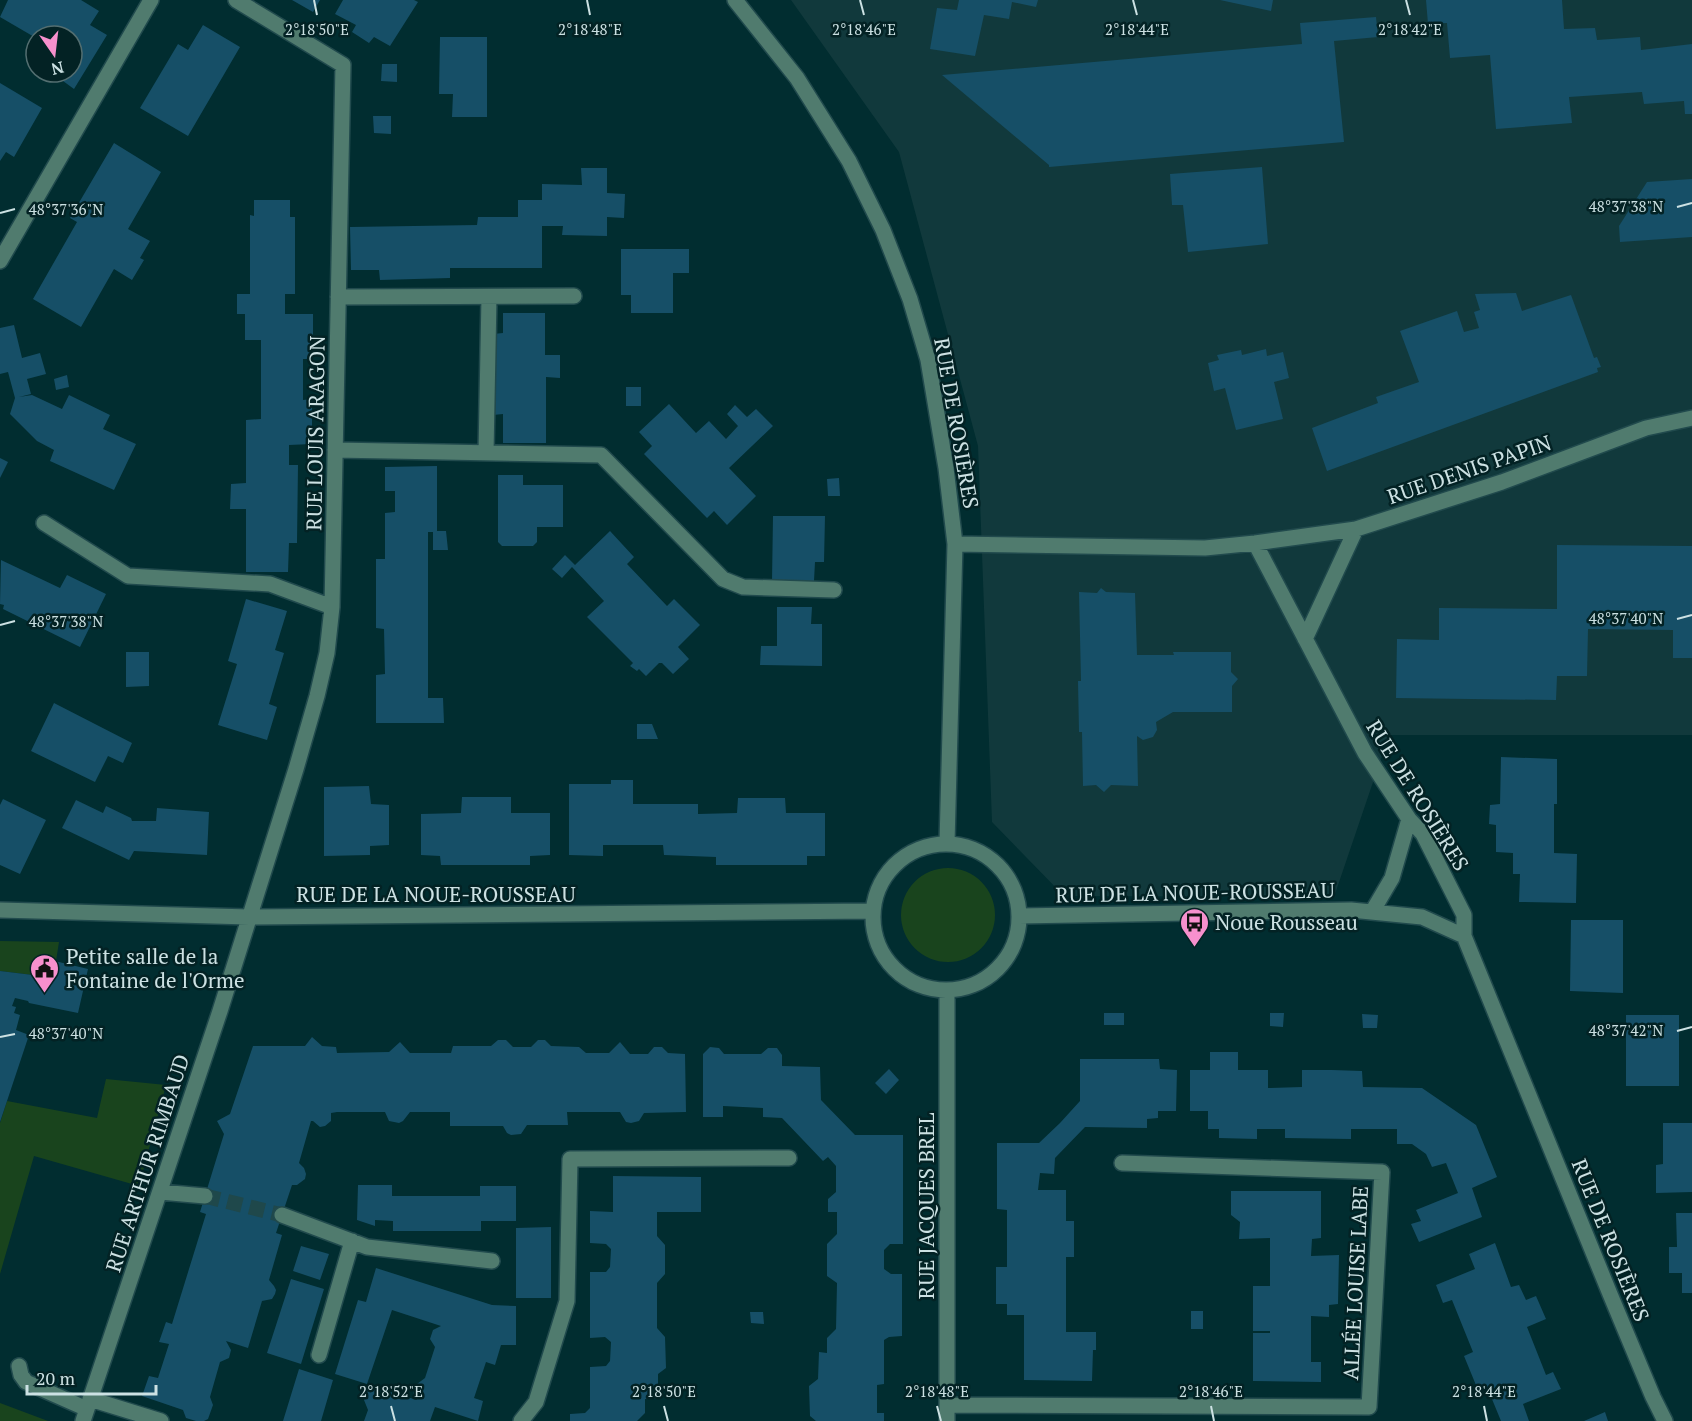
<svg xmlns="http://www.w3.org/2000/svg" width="1692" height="1421" font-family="'PT Serif',serif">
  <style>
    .built { fill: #11393c }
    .green { fill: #19441d }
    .building { fill: #164f67 }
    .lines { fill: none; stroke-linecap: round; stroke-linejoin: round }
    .minor-tunnel { stroke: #1f484b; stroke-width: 15; stroke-dasharray: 15 8; stroke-linecap: butt }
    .minor-casing { stroke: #214a4d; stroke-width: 18 }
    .minor { stroke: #507b6e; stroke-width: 15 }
    .ticks { fill: none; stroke: #cce1e3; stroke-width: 2 }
    .labels { text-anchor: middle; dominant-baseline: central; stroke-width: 5; stroke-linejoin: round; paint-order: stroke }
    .street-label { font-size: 21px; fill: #cce1e3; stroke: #032224 }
    .poi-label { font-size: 21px; fill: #cce1e3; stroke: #032224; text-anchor: start }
    .ticks-label { font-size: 15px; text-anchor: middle; fill: #cce1e3; stroke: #032224; stroke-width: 5; stroke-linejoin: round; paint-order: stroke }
  </style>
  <rect width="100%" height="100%" fill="#012d30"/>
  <path class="built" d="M 791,0 L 1692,0 L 1692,735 L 1389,735 L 1334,897 L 1064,896 L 992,822 L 978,446 L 899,152 Z"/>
  <path class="green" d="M901 915a47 47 0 1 1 94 0a47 47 0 1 1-94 0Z
    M 0,941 L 59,942 L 56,961 L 38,958 L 33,975 L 0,971 Z
    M 106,1079 L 166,1085 L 139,1186 L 34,1156 L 0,1274 L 0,1123 L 7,1101 L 97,1118 Z
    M 0,1403 L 48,1421 L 0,1421 Z"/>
  <path class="building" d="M 8,0 L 81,0 L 99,11 L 90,25 L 107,35 L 74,89 L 63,81 L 68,72 L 72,72 L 72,66 L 75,61 L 72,59 L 72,36 L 36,36 L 36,38 L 0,17 Z
    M 292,0 L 320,0 L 313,12 Z
    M 343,0 L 414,0 L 418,2 L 390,46 L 374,37 L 369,43 L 352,32 L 356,25 L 335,14 Z
    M 959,0 L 1038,0 L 1036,7 L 1012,2 L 1009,19 L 984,15 L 975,56 L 930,49 L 937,8 L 957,10 Z
    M 1220,0 L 1273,0 L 1271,11 Z
    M 1426,0 L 1562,0 L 1564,29 L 1595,28 L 1597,40 L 1640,37 L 1641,50 L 1692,44 L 1692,114 L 1685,114 L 1684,101 L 1644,104 L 1642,92 L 1569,97 L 1572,123 L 1496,129 L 1490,55 L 1450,58 L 1447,23 L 1428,24 Z
    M 1376,17 L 1378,37 L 1334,41 L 1344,142 L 1049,167 L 1049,165 L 942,75 L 1302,44 L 1300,23 Z
    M 203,25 L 240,47 L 188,136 L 140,108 L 178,44 L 188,50 Z
    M 440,37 L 487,37 L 487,117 L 452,117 L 453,94 L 439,94 Z
    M 382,64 L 397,64 L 397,82 L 381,81 Z
    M 0,83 L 42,108 L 14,157 L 6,152 L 0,161 Z
    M 373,116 L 391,116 L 391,134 L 374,133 Z
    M 114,143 L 161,172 L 128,229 L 150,241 L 140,258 L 144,260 L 132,280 L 114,269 L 81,327 L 33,299 L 77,222 L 70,218 Z
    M 1262,167 L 1268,244 L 1188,252 L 1183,205 L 1172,205 L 1170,174 Z
    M 581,168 L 607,168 L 607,193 L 625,194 L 624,218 L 607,217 L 607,236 L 562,235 L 563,226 L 542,226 L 542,268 L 450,268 L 450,278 L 380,280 L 379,270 L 351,270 L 350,227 L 477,225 L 478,217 L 518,217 L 518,200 L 542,200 L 542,184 L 582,185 Z
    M 1692,179 L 1692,237 L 1620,242 L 1619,226 L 1647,182 Z
    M 254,200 L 290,200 L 290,217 L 295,217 L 295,294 L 285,294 L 285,314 L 313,314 L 313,359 L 303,359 L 303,400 L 312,399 L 312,444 L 289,445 L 289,465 L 298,465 L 297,543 L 289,543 L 288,572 L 246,572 L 246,509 L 230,509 L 231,484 L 246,483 L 246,420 L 261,419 L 261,340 L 245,340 L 245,314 L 237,314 L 237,294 L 250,294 L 250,215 L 254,216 Z
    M 621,249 L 689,249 L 689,273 L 673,273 L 673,313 L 631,313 L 631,295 L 621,295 Z
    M 1516,293 L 1522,311 L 1571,295 L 1594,358 L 1597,357 L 1601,367 L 1597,368 L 1598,372 L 1327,471 L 1312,428 L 1378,403 L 1376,397 L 1419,382 L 1400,331 L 1457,311 L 1464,332 L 1479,328 L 1474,312 L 1480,310 L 1475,294 Z
    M 503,313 L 545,313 L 545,355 L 560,355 L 560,378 L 546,377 L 546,443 L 503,443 L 503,414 L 493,415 L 493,334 L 503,333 Z
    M 14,325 L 22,358 L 40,353 L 46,374 L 27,379 L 31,394 L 19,397 L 32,395 L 62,409 L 69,395 L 110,415 L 103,429 L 136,444 L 114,490 L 50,461 L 54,450 L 37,441 L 10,414 L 15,398 L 8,372 L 0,374 L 0,328 Z
    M 1266,349 L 1267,356 L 1283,352 L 1289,378 L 1274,382 L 1283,419 L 1236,430 L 1225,388 L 1214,391 L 1208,363 L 1219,360 L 1217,355 L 1241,350 L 1242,355 Z
    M 67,375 L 69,387 L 56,390 L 54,379 Z
    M 626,387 L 641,387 L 641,406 L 626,406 Z
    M 669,404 L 696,433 L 709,421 L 726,439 L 738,426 L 727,414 L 735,405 L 747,417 L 756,409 L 773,426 L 729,468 L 756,496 L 727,525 L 714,511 L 707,518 L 644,454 L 652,446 L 639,432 Z
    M 0,458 L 8,462 L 0,478 Z
    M 437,466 L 437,531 L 446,531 L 448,550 L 433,550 L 433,532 L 428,532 L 428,698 L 443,698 L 444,723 L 376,723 L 376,675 L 385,674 L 384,629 L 376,628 L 376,559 L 385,559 L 385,513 L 395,512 L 395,491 L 385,491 L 385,467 Z
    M 498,475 L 523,475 L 523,485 L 563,485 L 563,527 L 537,527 L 537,542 L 533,546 L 502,546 L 498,542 Z
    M 839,478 L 840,496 L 828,496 L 827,479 Z
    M 773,516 L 825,516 L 824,562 L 815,562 L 814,581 L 772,581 Z
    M 610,531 L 634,557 L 627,564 L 667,606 L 674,599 L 700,625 L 678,647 L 689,659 L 673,674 L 662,663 L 659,663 L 646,676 L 639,669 L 637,671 L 630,666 L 633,663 L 587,617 L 604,601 L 572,567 L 562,578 L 552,569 L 565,555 L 575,565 Z
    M 1557,545 L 1692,546 L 1692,658 L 1673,658 L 1673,630 L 1588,629 L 1587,676 L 1557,676 L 1556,700 L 1396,698 L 1397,639 L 1439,640 L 1439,608 L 1557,609 Z
    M 1,560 L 60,588 L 67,575 L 106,594 L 80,647 L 3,609 L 4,605 L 0,604 Z
    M 1101,588 L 1106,592 L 1135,593 L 1137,655 L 1174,655 L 1173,652 L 1231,652 L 1231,672 L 1238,679 L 1232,686 L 1232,712 L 1173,712 L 1156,722 L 1157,730 L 1153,737 L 1143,740 L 1137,736 L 1138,786 L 1111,785 L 1104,792 L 1096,785 L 1083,786 L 1082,732 L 1079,732 L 1078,681 L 1081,681 L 1079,592 L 1097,593 Z
    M 246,599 L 287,611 L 275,650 L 284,653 L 269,704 L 277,707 L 267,740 L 218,725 L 237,664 L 228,661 Z
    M 777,607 L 812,607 L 811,624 L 822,624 L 822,666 L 760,665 L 761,646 L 777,646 Z
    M 126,652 L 149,652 L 149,686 L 126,687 Z
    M 54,703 L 132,743 L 123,763 L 108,756 L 95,782 L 31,751 Z
    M 637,724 L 652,724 L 658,739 L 637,739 Z
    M 1501,757 L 1557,759 L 1557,804 L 1554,804 L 1554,853 L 1577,854 L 1576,903 L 1519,902 L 1520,874 L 1513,874 L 1513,853 L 1496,852 L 1496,825 L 1489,824 L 1490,805 L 1500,804 Z
    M 611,780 L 633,780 L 633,804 L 698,804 L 698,814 L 737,813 L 738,798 L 785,798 L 786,813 L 825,813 L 825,856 L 807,856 L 807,865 L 716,865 L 716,857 L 664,855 L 663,845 L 603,845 L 603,856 L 569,855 L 569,784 L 611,784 Z
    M 369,786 L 371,804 L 389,805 L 389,845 L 370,846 L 370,855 L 324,856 L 324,787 Z
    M 462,797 L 511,797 L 511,813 L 550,813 L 550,855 L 530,856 L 530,865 L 441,865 L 440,856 L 421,855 L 421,814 L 461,813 Z
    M 3,799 L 46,820 L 20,874 L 0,865 L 0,805 Z
    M 76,800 L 103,813 L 106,806 L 131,818 L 132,821 L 156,821 L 157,808 L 209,812 L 207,855 L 134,851 L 129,860 L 62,828 Z
    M 1571,920 L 1623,920 L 1623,993 L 1570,991 Z
    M 38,957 L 88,969 L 78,1013 L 29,1003 L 28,1001 L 15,998 L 12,1006 L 16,1007 L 14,1013 L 20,1015 L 16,1030 L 29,1035 L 0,1122 L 0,971 L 33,975 Z
    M 1104,1013 L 1124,1013 L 1124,1025 L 1104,1025 Z
    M 1270,1013 L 1284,1013 L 1283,1027 L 1270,1026 Z
    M 1362,1014 L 1378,1015 L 1377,1028 L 1363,1028 Z
    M 1626,1015 L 1679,1015 L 1679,1086 L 1626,1086 Z
    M 312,1037 L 322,1046 L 336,1047 L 337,1053 L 389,1052 L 400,1042 L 410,1053 L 451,1053 L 453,1046 L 491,1046 L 498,1040 L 506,1040 L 513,1047 L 531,1047 L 538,1040 L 545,1040 L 551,1046 L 579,1047 L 586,1053 L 609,1053 L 620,1042 L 630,1054 L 648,1054 L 654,1047 L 662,1047 L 668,1053 L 685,1054 L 686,1112 L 644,1113 L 639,1121 L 631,1123 L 626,1122 L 620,1112 L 567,1112 L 568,1125 L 527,1125 L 521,1134 L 511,1135 L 507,1133 L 503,1126 L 450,1126 L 450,1112 L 410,1112 L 403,1121 L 399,1123 L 389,1121 L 385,1112 L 337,1112 L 331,1113 L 331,1121 L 325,1126 L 320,1127 L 313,1121 L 311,1121 L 299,1163 L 304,1168 L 306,1174 L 305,1179 L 297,1185 L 292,1185 L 276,1233 L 282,1235 L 269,1280 L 274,1286 L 276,1290 L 275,1294 L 272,1299 L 262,1301 L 248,1348 L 226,1341 L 231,1350 L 229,1358 L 220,1362 L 210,1397 L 213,1405 L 208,1419 L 204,1421 L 196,1421 L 186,1418 L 183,1410 L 142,1396 L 149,1376 L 158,1378 L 169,1344 L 159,1342 L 166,1322 L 172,1324 L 206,1214 L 200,1212 L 224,1134 L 217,1121 L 230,1114 L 253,1046 L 305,1046 Z
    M 710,1047 L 719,1048 L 724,1054 L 761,1054 L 768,1048 L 777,1048 L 782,1055 L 782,1066 L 820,1067 L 821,1100 L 855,1135 L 903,1135 L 903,1244 L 890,1244 L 884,1250 L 884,1269 L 891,1274 L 902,1274 L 902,1336 L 889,1337 L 884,1340 L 884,1384 L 877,1385 L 877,1413 L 884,1413 L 884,1421 L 816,1421 L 810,1416 L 809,1386 L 818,1379 L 819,1352 L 827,1353 L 827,1338 L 836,1329 L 837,1283 L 827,1276 L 827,1244 L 837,1234 L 837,1212 L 828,1212 L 828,1199 L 836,1192 L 836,1166 L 828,1157 L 823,1161 L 782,1118 L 763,1117 L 763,1108 L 723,1106 L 723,1117 L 703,1117 L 703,1054 Z
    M 1210,1052 L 1238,1052 L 1238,1070 L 1268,1070 L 1268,1088 L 1302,1087 L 1302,1070 L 1332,1070 L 1362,1071 L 1363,1087 L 1422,1088 L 1476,1125 L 1497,1177 L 1472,1188 L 1482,1217 L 1419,1242 L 1411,1224 L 1421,1221 L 1416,1210 L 1458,1193 L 1446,1163 L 1432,1167 L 1426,1154 L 1412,1144 L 1397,1144 L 1397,1129 L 1351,1129 L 1351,1139 L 1285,1138 L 1285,1129 L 1257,1129 L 1257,1139 L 1219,1138 L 1219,1129 L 1208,1129 L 1208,1111 L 1190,1111 L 1190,1070 L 1210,1070 Z
    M 1080,1059 L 1159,1059 L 1160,1069 L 1177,1070 L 1176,1111 L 1158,1111 L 1158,1118 L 1147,1119 L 1147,1128 L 1085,1127 L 1055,1158 L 1054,1174 L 1040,1173 L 1038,1190 L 1066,1190 L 1066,1221 L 1074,1221 L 1074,1257 L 1066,1257 L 1066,1332 L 1096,1332 L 1096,1350 L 1093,1350 L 1092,1381 L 1024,1380 L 1024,1315 L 1007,1315 L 1007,1304 L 996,1304 L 996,1267 L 1007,1267 L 1007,1210 L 997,1209 L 997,1143 L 1039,1143 L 1060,1123 L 1080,1101 Z
    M 889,1069 L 899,1080 L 886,1094 L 875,1083 Z
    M 1663,1123 L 1692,1123 L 1692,1192 L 1656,1193 L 1656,1165 L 1663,1164 Z
    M 613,1176 L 701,1177 L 701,1212 L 657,1212 L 657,1236 L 665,1245 L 665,1274 L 657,1283 L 657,1328 L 665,1337 L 666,1368 L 658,1374 L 658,1399 L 645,1399 L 645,1413 L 637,1421 L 570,1421 L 570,1414 L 585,1413 L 590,1408 L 590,1367 L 606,1366 L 610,1361 L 611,1342 L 605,1337 L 590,1338 L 590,1272 L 606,1272 L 610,1267 L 611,1249 L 606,1244 L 590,1243 L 590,1211 L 613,1212 Z
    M 358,1185 L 392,1185 L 392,1196 L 480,1196 L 480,1186 L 516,1186 L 516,1221 L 481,1221 L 481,1231 L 393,1231 L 393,1221 L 375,1220 L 375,1226 L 357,1220 Z
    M 1231,1191 L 1321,1191 L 1321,1238 L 1312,1239 L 1311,1256 L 1339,1255 L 1338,1304 L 1329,1305 L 1329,1317 L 1311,1316 L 1311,1362 L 1321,1362 L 1321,1382 L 1253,1381 L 1253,1333 L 1270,1333 L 1270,1331 L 1253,1331 L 1253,1286 L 1270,1286 L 1270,1238 L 1239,1239 L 1240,1222 L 1231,1215 Z
    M 1676,1213 L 1692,1213 L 1692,1293 L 1682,1293 L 1682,1273 L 1669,1273 L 1669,1247 L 1677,1247 Z
    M 551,1227 L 551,1298 L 516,1298 L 516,1228 Z
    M 1495,1243 L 1511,1287 L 1519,1285 L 1526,1300 L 1536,1296 L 1546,1319 L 1527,1327 L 1546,1375 L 1553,1372 L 1561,1389 L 1523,1404 L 1529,1421 L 1501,1421 L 1487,1387 L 1478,1390 L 1464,1356 L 1473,1352 L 1452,1300 L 1443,1303 L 1436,1285 L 1475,1269 L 1469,1254 Z
    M 301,1246 L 329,1254 L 320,1280 L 293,1271 Z
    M 376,1268 L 492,1305 L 516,1306 L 516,1345 L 501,1345 L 495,1365 L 486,1362 L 474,1398 L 483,1401 L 478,1421 L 435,1407 L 430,1421 L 364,1421 L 368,1410 L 364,1400 L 367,1390 L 374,1387 L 417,1400 L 413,1393 L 417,1384 L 425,1378 L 435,1347 L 430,1339 L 433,1330 L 441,1326 L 392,1310 L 367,1384 L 335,1374 L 358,1300 L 366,1302 Z
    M 291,1279 L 324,1289 L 301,1364 L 267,1353 Z
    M 1191,1311 L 1203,1311 L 1203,1329 L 1191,1329 Z
    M 750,1312 L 763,1312 L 764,1324 L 751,1323 Z
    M 299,1369 L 333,1380 L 321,1421 L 283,1421 Z
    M 1605,1412 L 1608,1421 L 1584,1421 Z"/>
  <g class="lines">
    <path class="minor-tunnel" d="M 205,1196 L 282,1215"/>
    <defs>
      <path id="minor" d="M 735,0 L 797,78 L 849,161 L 883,230 L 910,299 L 928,360 L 946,468 L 955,544 L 947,843
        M 0,261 L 151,0
        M 338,297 L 574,296
        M 335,450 L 601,455 L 723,579 L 743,587 L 834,590
        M 486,453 L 489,297
        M 44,523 L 128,576 L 270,584 L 332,607
        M 1255,543 L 1365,753 L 1409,819 L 1423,834 L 1464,915 L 1464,936 L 1610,1294 L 1653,1397 L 1665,1421
        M 955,544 L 1205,548 L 1255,543 L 1356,529 L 1502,482 L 1646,428 L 1692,418
        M 1305,639 L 1356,529
        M873 917a73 73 0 1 1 146 0a73 73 0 1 1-146 0Z
        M 0,910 L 249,917 L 872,911
        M 1372,912 L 1392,878 L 1409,819
        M 1019,916 L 1351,910 L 1422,917 L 1464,936
        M 160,1192 L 205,1196
        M 282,1215 L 367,1247 L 492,1261
        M 319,1355 L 352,1241
        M 19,1366 L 21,1375 L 26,1382 L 87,1409
        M 90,1399 L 161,1421
        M 947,1405 L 1369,1407 L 1382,1172 L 1122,1163
        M 83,1421 L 220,1011 L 296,769 L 317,696 L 327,653 L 332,607 L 343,65 L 236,0
        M 521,1421 L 536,1402 L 567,1301 L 570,1159 L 789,1158
        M 947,1421 L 947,990"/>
    </defs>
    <use href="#minor" class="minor-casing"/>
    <use href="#minor" class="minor"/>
  </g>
  <path class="ticks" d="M 314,0 L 317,15M 587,0 L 590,15M 860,0 L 864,15M 1133,0 L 1137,15M 1406,0 L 1410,15M 1677,207 L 1692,203M 0,213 L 15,209M 1677,619 L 1692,615M 0,625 L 15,621M 1677,1031 L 1692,1027M 0,1037 L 15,1034M 391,1406 L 395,1421M 664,1406 L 668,1421M 937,1406 L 941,1421M 1211,1406 L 1214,1421M 1484,1406 L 1487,1421"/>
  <defs>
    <symbol id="bus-pin" viewBox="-11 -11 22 30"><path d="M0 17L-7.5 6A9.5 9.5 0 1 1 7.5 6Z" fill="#f790cd" stroke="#032224"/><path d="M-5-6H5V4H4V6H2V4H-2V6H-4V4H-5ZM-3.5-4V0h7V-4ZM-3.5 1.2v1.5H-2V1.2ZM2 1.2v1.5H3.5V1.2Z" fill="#111"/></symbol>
    <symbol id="civic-pin" viewBox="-11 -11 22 30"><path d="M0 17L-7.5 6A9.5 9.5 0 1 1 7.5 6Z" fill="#f790cd" stroke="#032224"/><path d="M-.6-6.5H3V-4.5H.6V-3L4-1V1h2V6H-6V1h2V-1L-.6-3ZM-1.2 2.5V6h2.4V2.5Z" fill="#111"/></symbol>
  </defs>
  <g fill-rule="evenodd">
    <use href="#bus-pin" x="1178" y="906" width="33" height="45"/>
    <use href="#civic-pin" x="28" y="952" width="33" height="45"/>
  </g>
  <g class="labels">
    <g class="street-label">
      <text transform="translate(957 423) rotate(80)">RUE DE ROSIÈRES</text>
      <text transform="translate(315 433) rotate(-89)">RUE LOUIS ARAGON</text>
      <text transform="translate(1469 469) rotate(-19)">RUE DENIS PAPIN</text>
      <text transform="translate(1418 795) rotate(58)">RUE DE ROSIÈRES</text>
      <text transform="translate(1195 892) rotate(-1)">RUE DE LA NOUE-ROUSSEAU</text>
      <text x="436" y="894">RUE DE LA NOUE-ROUSSEAU</text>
      <text transform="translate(147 1163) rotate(-72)">RUE ARTHUR RIMBAUD</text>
      <text transform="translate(926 1206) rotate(-90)">RUE JACQUES BREL</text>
      <text transform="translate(1611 1240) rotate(68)">RUE DE ROSIÈRES</text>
      <text transform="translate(1355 1283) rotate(-87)">ALLÉE LOUISE LABE</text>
    </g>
    <g class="poi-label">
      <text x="1215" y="922">Noue Rousseau</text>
      <text x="66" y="956">Petite salle de la<tspan x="66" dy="24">Fontaine de l'Orme</tspan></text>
    </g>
  </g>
  <g class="ticks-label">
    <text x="317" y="35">2°18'50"E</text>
    <text x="590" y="35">2°18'48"E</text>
    <text x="864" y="35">2°18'46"E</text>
    <text x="1137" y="35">2°18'44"E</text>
    <text x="1410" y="35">2°18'42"E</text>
    <text x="1626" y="212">48°37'38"N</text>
    <text x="66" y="215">48°37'36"N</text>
    <text x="1626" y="624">48°37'40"N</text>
    <text x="66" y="627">48°37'38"N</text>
    <text x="1626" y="1036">48°37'42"N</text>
    <text x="66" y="1039">48°37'40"N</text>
    <text x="391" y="1397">2°18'52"E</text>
    <text x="664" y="1397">2°18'50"E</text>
    <text x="937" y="1397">2°18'48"E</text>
    <text x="1211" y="1397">2°18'46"E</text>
    <text x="1484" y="1397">2°18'44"E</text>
  </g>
  <g transform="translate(54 54) rotate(166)"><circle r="28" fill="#032224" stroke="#536e70" stroke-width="1.5"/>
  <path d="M0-4.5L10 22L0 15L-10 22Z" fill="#f790cd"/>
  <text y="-9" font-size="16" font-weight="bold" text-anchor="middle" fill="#cce1e3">N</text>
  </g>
  <path d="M27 1385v9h129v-9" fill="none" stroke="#cce1e3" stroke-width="3"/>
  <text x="36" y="1385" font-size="18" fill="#cce1e3" stroke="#032224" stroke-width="4.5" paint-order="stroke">20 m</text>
</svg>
